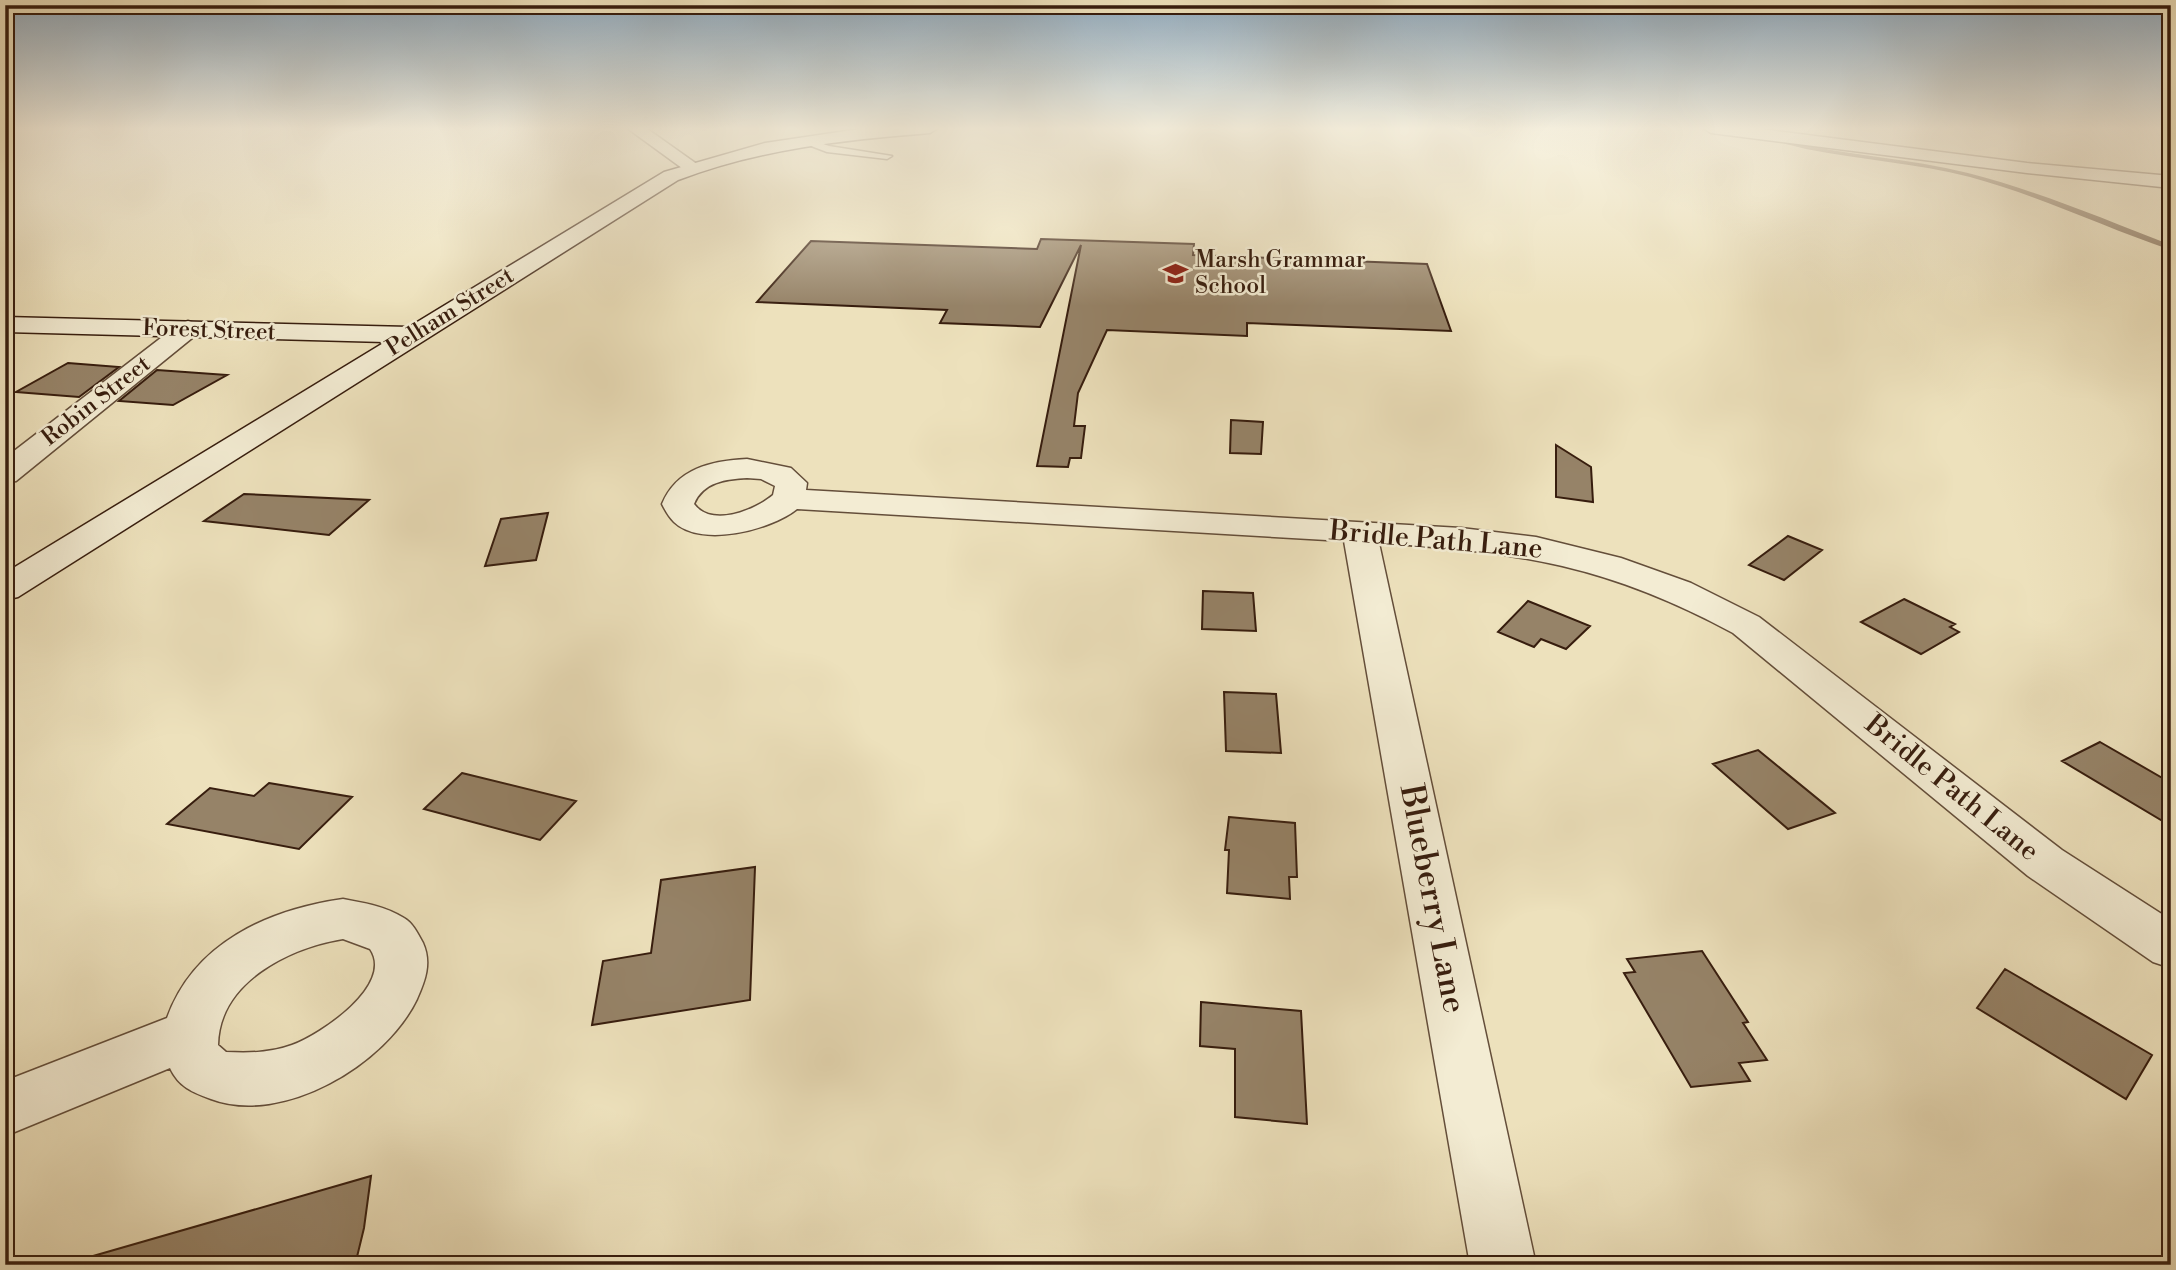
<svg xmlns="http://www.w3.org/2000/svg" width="2176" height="1270" font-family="'Libre Bodoni',serif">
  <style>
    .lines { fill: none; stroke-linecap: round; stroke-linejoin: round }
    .stream { fill: #7f6a53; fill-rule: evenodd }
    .building { fill: #968368; stroke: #371d0e; stroke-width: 2 }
    .lane-casing { stroke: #644e3a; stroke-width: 3 }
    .street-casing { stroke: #644e3a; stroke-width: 3 }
    .secondary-casing { stroke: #371d0e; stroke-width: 3 }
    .lane { fill: #f3ecd3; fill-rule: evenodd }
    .street { fill: #f3ecd3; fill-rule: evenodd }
    .secondary { fill: #f3ecd3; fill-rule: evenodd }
    .labels { text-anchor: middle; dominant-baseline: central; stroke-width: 5; stroke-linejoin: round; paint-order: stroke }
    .far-poi-label { font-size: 23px; fill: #371d0e; stroke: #f3ecd3; text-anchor: start }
    .far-street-label { font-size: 23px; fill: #371d0e; stroke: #f3ecd3 }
    .street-label { font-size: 28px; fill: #371d0e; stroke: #f3ecd3 }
    .near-street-label { font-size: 33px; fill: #371d0e; stroke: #f3ecd3 }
  </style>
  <rect width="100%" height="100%" fill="#ede1bc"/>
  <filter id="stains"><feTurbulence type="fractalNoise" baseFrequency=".00286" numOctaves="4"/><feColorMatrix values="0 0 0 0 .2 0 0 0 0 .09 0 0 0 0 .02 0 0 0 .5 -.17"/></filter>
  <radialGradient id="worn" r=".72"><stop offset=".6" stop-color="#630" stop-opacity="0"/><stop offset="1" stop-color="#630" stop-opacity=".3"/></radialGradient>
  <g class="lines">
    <path class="stream" d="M 1788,141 C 1847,156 1909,158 1968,173 C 2038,191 2104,219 2171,245 L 2171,250 C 2103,227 2040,196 1970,177 C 1916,163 1861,160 1806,149 L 1786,144 Z"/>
  </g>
  <path class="building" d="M 1041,239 L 1194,244 L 1193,255 L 1427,264 L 1451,331 L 1247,323 L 1247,336 L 1107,330 L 1078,393 L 1074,426 L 1085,426 L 1081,458 L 1070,458 L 1068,467 L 1037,466 L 1081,245 L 1040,327 L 940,323 L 947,310 L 757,302 L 811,241 L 1037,249 Z
    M 68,363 L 119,367 L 79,397 L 16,392 Z
    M 157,370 L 227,375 L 173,405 L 119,401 Z
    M 1231,420 L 1263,422 L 1261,454 L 1230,453 Z
    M 1556,445 L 1591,467 L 1593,502 L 1556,497 Z
    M 244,494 L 369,500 L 329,535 L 204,521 Z
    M 548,513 L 536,560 L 485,566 L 501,519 Z
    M 1788,536 L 1822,550 L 1784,580 L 1749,565 Z
    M 1203,591 L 1253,593 L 1256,631 L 1202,629 Z
    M 1904,599 L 1955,624 L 1950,627 L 1959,632 L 1921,654 L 1861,622 Z
    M 1528,601 L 1590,626 L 1566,649 L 1541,639 L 1534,647 L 1498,632 Z
    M 1224,692 L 1276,694 L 1281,753 L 1226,751 Z
    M 2100,742 L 2171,783 L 2171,826 L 2062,761 Z
    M 1758,750 L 1835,813 L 1788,829 L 1713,764 Z
    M 462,773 L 576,801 L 540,840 L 424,809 Z
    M 269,783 L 352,797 L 299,849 L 167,824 L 210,788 L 254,796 Z
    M 1229,817 L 1295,823 L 1297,877 L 1289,877 L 1290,899 L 1227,893 L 1229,850 L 1225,850 Z
    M 755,867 L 750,1000 L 592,1025 L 603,961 L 651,953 L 661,880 Z
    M 1702,951 L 1748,1022 L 1743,1023 L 1767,1060 L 1739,1063 L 1750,1081 L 1691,1087 L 1624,973 L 1635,972 L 1627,959 Z
    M 2005,969 L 2152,1055 L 2126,1099 L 1977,1008 Z
    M 1201,1002 L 1301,1011 L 1307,1124 L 1235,1117 L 1235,1049 L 1200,1046 Z
    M 371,1176 L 364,1228 L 356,1261 L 340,1265 L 94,1265 L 93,1256 Z"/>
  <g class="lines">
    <defs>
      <path id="lane" d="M 809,139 L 829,146 L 892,156 L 887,159 L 827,152 L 806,144 Z"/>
      <path id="street" d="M 627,128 L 646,128 L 701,167 L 698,171 L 686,171 Z
        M 1703,128 L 1753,128 L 2027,163 L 2171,176 L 2171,188 L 2027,173 L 1711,133 Z
        M 188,321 L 197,324 L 201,329 L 197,334 L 16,481 L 5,483 L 5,458 L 179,324 Z
        M 747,459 L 791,468 L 807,483 L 806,490 L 1461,528 L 1536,537 L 1621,558 L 1691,583 L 1759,617 L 2062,850 L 2171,920 L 2171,968 L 2153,962 L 2028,876 L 1733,633 C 1607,565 1519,552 1379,543 L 1536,1265 L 1470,1265 L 1344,541 L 797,509 C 771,530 701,548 674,522 C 669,517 665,510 662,504 C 677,468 711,461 747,459 ZM 747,478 L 761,479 L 775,486 L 773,495 C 755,510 712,528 694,504 C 703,482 726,479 747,478 Z
        M 343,899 C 364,903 385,906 404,918 C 413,923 418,934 423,943 C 432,963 425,981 417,999 C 386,1064 283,1126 211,1099 C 192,1092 179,1087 170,1068 L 5,1136 L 5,1081 L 167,1018 C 194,943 267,910 343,899 ZM 343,939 L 370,949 C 395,985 320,1035 292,1045 C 270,1053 248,1053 226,1052 L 218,1045 C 219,982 289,948 343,939 Z"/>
      <path id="secondary" d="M 866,128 L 938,128 L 930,133 C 843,140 759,149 678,180 L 18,597 L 5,600 L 5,573 L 385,342 L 5,332 L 5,317 L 409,327 L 664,172 L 765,143 Z"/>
    </defs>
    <use href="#lane" class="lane-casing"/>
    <use href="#street" class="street-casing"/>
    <use href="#secondary" class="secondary-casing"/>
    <use href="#lane" class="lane"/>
    <use href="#street" class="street"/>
    <use href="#secondary" class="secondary"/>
  </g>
  <linearGradient id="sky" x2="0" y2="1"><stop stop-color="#91abbf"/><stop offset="0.42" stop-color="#f7f2e1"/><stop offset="1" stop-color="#f7f2e1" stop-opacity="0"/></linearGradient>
  <rect width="2176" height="306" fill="url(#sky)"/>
  <defs>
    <symbol id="school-bare" viewBox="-9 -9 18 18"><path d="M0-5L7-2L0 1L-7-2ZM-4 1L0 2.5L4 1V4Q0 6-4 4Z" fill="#8f2418" stroke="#f3ecd3" stroke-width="2.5" paint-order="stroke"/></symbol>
  </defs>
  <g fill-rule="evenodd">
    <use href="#school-bare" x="1158" y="256" width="35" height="35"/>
  </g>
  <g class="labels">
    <g class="far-poi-label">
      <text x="1195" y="260">Marsh Grammar<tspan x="1195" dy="26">School</tspan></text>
    </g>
    <g class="far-street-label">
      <text transform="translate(450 312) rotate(-32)">Pelham Street</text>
      <text transform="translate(209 330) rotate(2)">Forest Street</text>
      <text transform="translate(96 401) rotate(-38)">Robin Street</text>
    </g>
    <g class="street-label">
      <text transform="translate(1436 540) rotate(5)">Bridle Path Lane</text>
      <text transform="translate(1952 788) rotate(39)">Bridle Path Lane</text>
    </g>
    <g class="near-street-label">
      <text transform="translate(1432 899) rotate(79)">Blueberry Lane</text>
    </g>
  </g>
  <rect width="2176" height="1270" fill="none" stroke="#ede1bc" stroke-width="28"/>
  <rect x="7" y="7" width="2162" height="1256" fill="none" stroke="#371d0e" stroke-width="3.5"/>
  <rect x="14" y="14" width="2148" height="1242" fill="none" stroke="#371d0e" stroke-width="2"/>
  <rect width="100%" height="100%" filter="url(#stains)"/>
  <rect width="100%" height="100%" fill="url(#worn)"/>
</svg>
